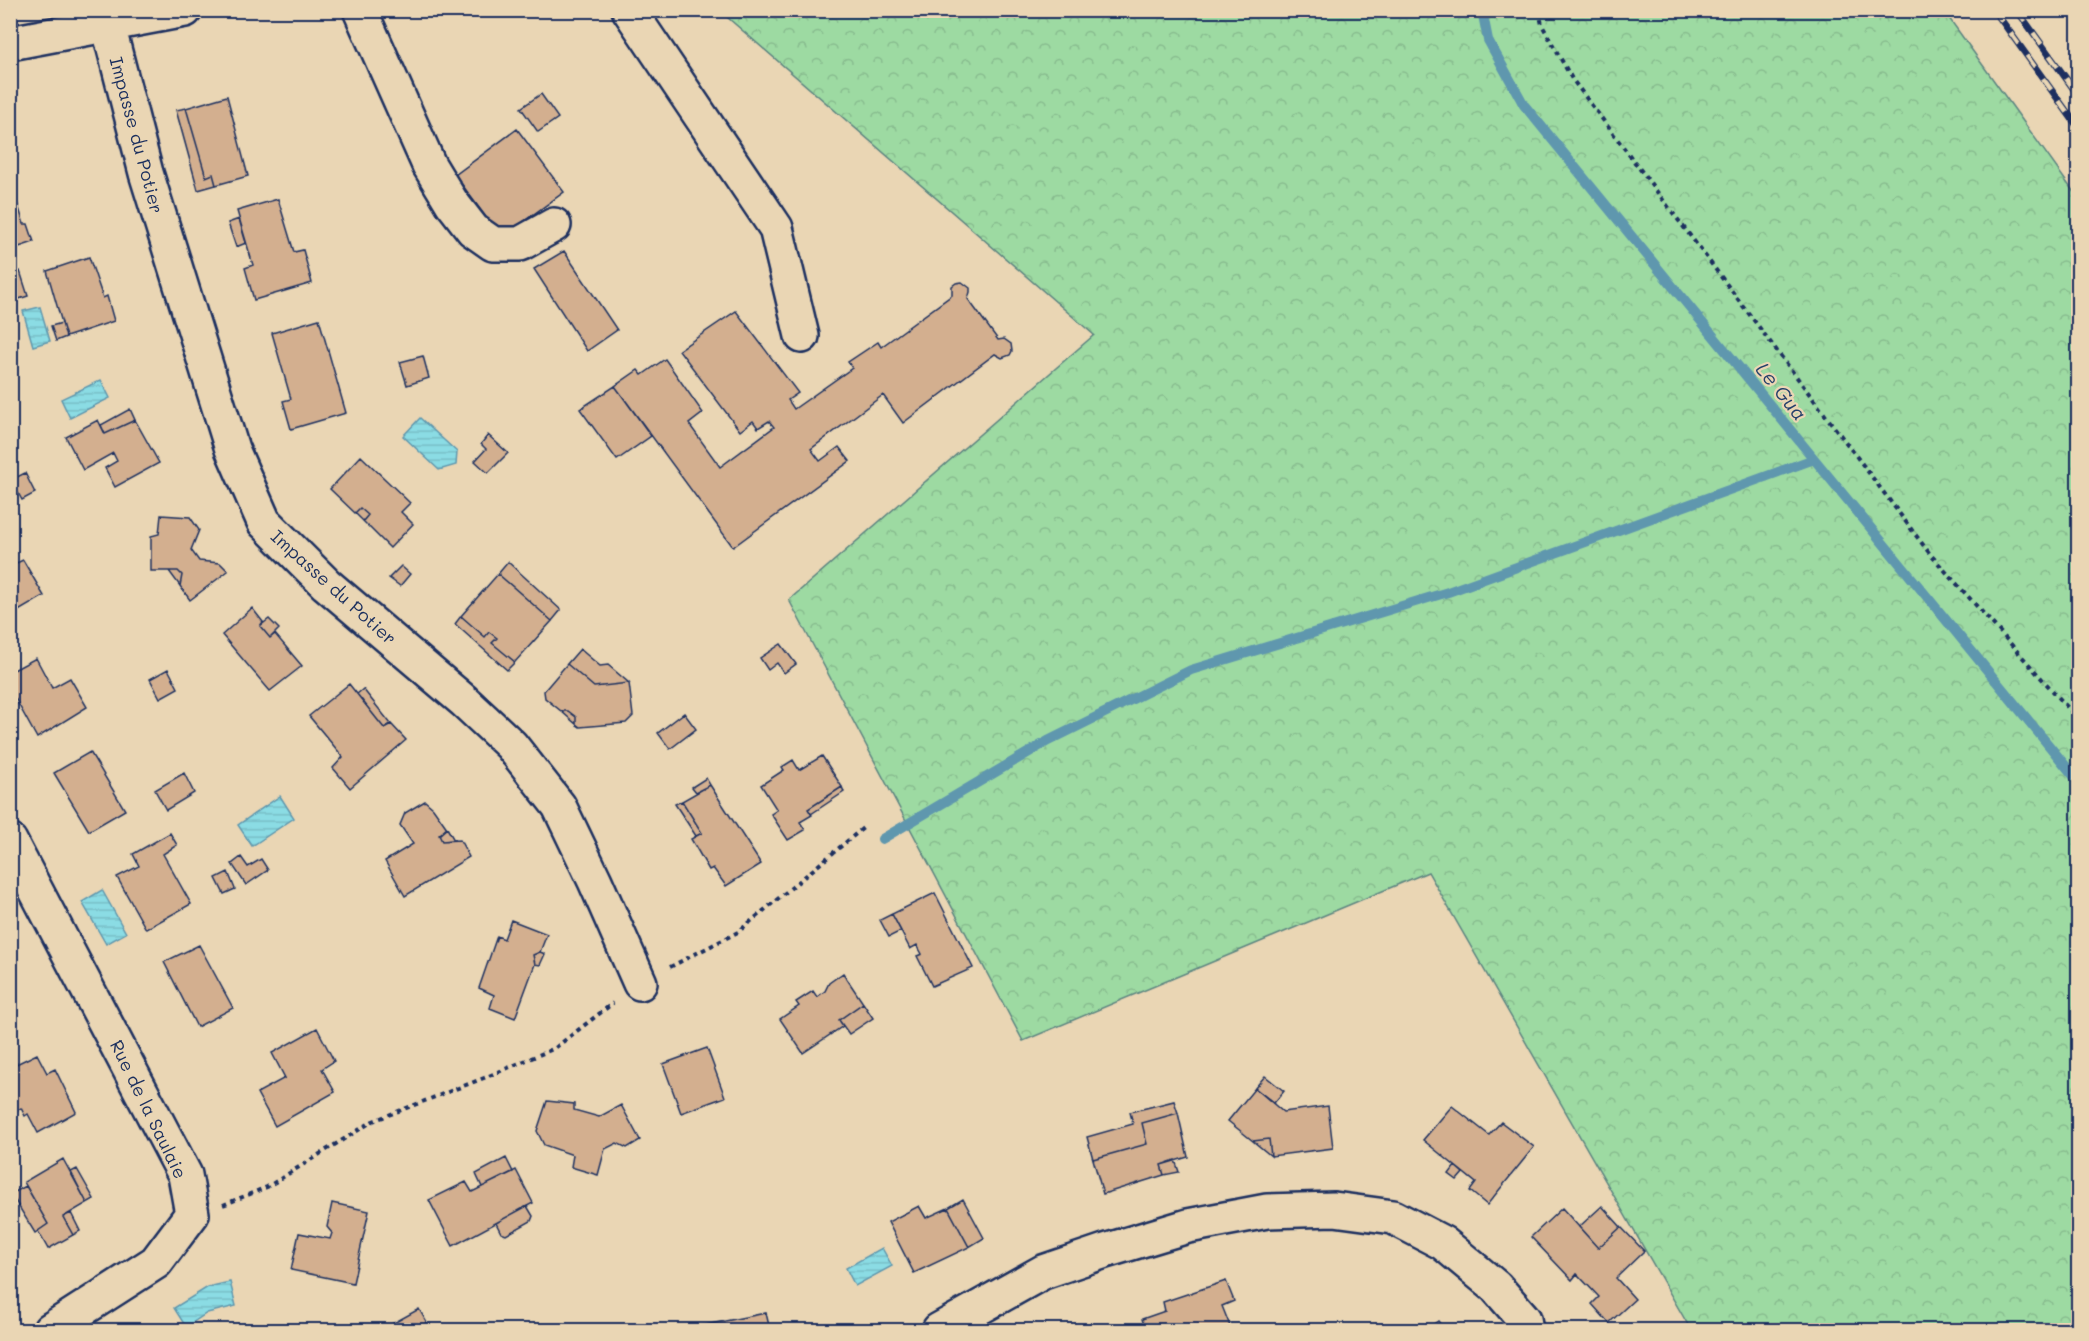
<svg xmlns="http://www.w3.org/2000/svg" width="2089" height="1341" font-family="Mali,sans-serif">
  <style>
    .forest { fill: url(#forest-crowns); stroke: #5c8480; stroke-width: 1.5 }
    .water { fill: url(#water-rules); stroke: #5e97ae; stroke-width: 1.5 }
    .lines { fill: none; stroke-linecap: round; stroke-linejoin: round }
    .stream { stroke: #5e97ae; stroke-width: 10 }
    .building { fill: #d3af8f; stroke: #1b2f5e; stroke-width: 1.5 }
    .minor-casing { stroke: #1b2f5e; stroke-width: 38 }
    .path { stroke: #1b2f5e; stroke-width: 4; stroke-dasharray: 4.5 4.5; stroke-linecap: butt }
    .minor { stroke: #ead6b4; stroke-width: 33 }
    .rail-casing { stroke: #1b2f5e; stroke-width: 7 }
    .rail { stroke: #ead6b4; stroke-width: 4.5; stroke-dasharray: 14; stroke-linecap: butt }
    .labels { text-anchor: middle; dominant-baseline: central; stroke-width: 4.5; stroke-linejoin: round; paint-order: stroke }
    .street-label { font-size: 18px; fill: #1b2f5e; stroke: #ead6b4 }
    .water-label { font-size: 20px; font-style: italic; fill: #26406b; stroke: #ead6b4 }
  </style>
  <defs>
    <pattern id="forest-crowns" width="20" height="18" patternUnits="userSpaceOnUse" patternTransform="scale(1.5)"><rect width="20" height="18" fill="#9ddaa2"/><path d="M2 6a3 3 0 1 1 6 0M12 15a3 3 0 1 1 6 0" fill="none" stroke="#87bb8e"/></pattern>
    <pattern id="water-rules" width="6" height="5" patternUnits="userSpaceOnUse" patternTransform="scale(1.5)"><rect width="6" height="5" fill="#8bdce4"/><path d="M0 2.5h6" fill="none" stroke="#77bdc6"/></pattern>
  </defs>
  <rect width="100%" height="100%" fill="#ead6b4"/>
  <filter id="ink" filterUnits="userSpaceOnUse"><feTurbulence type="fractalNoise" baseFrequency=".0167" numOctaves="2"/><feDisplacementMap in="SourceGraphic" scale="12" xChannelSelector="R" yChannelSelector="G"/><feConvolveMatrix kernelMatrix="1 2 1 2 8 2 1 2 1" color-interpolation-filters="sRGB"/></filter>
  <g filter="url(#ink)">
    <path class="forest" d="M 720,11 L 1944,11 L 2078,198 L 2078,1330 L 1691,1330 L 1428,872 L 1023,1041 L 789,600 L 1094,335 Z"/>
    <path class="water" d="M 40,307 L 50,341 L 33,346 L 23,311 Z
      M 101,380 L 110,398 L 70,418 L 61,399 Z
      M 420,418 L 457,452 L 456,465 L 439,470 L 403,436 Z
      M 280,796 L 294,818 L 252,846 L 238,825 Z
      M 102,890 L 126,933 L 106,944 L 82,902 Z
      M 882,1248 L 892,1266 L 855,1286 L 846,1268 Z
      M 230,1282 L 236,1306 L 207,1313 L 186,1327 L 174,1308 L 208,1287 Z"/>
    <g class="lines">
      <path class="stream" d="M 1482,10 L 1488,40 L 1524,105 L 2078,781
        M 882,839 L 1048,741 L 1191,670 L 1448,592 L 1814,459"/>
    </g>
    <path class="building" d="M 541,94 L 558,118 L 538,132 L 521,108 Z
      M 227,96 L 248,176 L 216,185 L 213,174 L 206,177 L 186,108 Z
      M 186,108 L 206,177 L 213,174 L 216,185 L 198,190 L 176,110 Z
      M 517,129 L 564,192 L 501,238 L 455,175 Z
      M 10,191 L 13,200 L 16,199 L 24,224 L 28,224 L 34,242 L 10,250 Z
      M 278,199 L 294,252 L 303,250 L 312,283 L 254,300 L 245,268 L 253,265 L 237,211 Z
      M 239,219 L 246,243 L 236,247 L 228,223 Z
      M 564,251 L 617,330 L 587,351 L 534,269 Z
      M 89,257 L 103,298 L 107,296 L 114,321 L 66,337 L 47,271 Z
      M 20,271 L 28,296 L 10,302 L 10,275 Z
      M 962,282 L 970,288 L 970,292 L 968,299 L 998,340 L 1004,339 L 1011,344 L 1012,351 L 1010,355 L 1002,358 L 995,354 L 903,423 L 883,395 L 811,449 L 820,461 L 839,447 L 850,461 L 733,547 L 615,386 L 638,370 L 642,375 L 665,359 L 703,413 L 689,424 L 720,467 L 774,427 L 769,421 L 758,428 L 753,421 L 740,431 L 679,350 L 736,311 L 798,393 L 788,400 L 794,409 L 852,368 L 848,362 L 878,342 L 881,347 L 952,295 L 952,286 L 956,283 Z
      M 319,319 L 346,413 L 291,429 L 283,401 L 291,399 L 272,333 Z
      M 62,323 L 66,337 L 56,341 L 51,326 Z
      M 423,356 L 429,378 L 407,385 L 400,362 Z
      M 615,386 L 651,436 L 617,460 L 580,409 Z
      M 130,409 L 135,420 L 105,434 L 101,425 Z
      M 98,420 L 105,434 L 135,420 L 159,463 L 115,487 L 105,468 L 117,461 L 113,453 L 83,470 L 66,437 Z
      M 488,435 L 508,453 L 488,473 L 475,461 L 486,449 L 481,444 Z
      M 361,456 L 410,503 L 401,512 L 413,524 L 390,548 L 363,521 L 368,515 L 360,508 L 355,513 L 330,489 Z
      M 25,473 L 35,493 L 22,500 L 11,480 Z
      M 360,508 L 368,515 L 363,521 L 355,513 Z
      M 161,515 L 190,517 L 199,530 L 191,550 L 199,561 L 220,563 L 228,571 L 190,600 L 180,586 L 182,575 L 178,571 L 151,571 L 151,536 L 159,534 Z
      M 23,560 L 44,596 L 10,616 L 10,566 Z
      M 508,562 L 561,610 L 552,621 L 498,574 Z
      M 401,566 L 410,574 L 400,586 L 389,578 Z
      M 169,571 L 178,571 L 182,575 L 180,586 Z
      M 498,574 L 552,621 L 515,662 L 492,643 L 497,638 L 489,632 L 485,637 L 461,616 Z
      M 252,608 L 263,622 L 260,626 L 270,638 L 275,634 L 302,666 L 270,691 L 222,635 Z
      M 461,616 L 485,637 L 489,632 L 497,638 L 492,643 L 515,662 L 507,670 L 455,624 Z
      M 269,619 L 279,629 L 270,638 L 260,626 Z
      M 781,644 L 796,664 L 784,673 L 777,663 L 768,670 L 760,658 Z
      M 580,649 L 600,666 L 608,665 L 629,683 L 594,687 L 567,664 Z
      M 36,658 L 52,688 L 70,678 L 87,707 L 37,738 L 10,689 L 10,672 Z
      M 567,664 L 594,687 L 629,683 L 633,716 L 626,723 L 580,727 L 576,724 L 576,717 L 568,711 L 561,711 L 545,698 L 544,691 Z
      M 168,669 L 178,688 L 160,698 L 150,679 Z
      M 349,684 L 384,728 L 391,724 L 406,740 L 350,788 L 333,768 L 343,757 L 309,716 Z
      M 363,689 L 391,724 L 384,728 L 357,694 Z
      M 561,711 L 568,711 L 576,717 L 576,724 Z
      M 684,713 L 696,729 L 670,749 L 658,733 Z
      M 90,752 L 125,810 L 89,831 L 54,773 Z
      M 822,756 L 842,787 L 808,809 L 812,815 L 800,822 L 805,830 L 788,840 L 771,814 L 777,810 L 761,785 L 784,770 L 782,767 L 793,760 L 799,770 Z
      M 184,773 L 194,793 L 166,810 L 155,790 Z
      M 706,778 L 710,785 L 696,792 L 692,787 Z
      M 710,785 L 761,864 L 726,886 L 713,868 L 709,870 L 691,839 L 702,833 L 682,801 Z
      M 842,787 L 844,792 L 811,814 L 808,809 Z
      M 425,801 L 433,808 L 447,828 L 439,835 L 442,841 L 460,840 L 469,857 L 405,896 L 385,861 L 413,844 L 400,825 L 405,813 Z
      M 682,801 L 702,833 L 696,836 L 675,804 Z
      M 447,828 L 454,840 L 442,841 L 439,835 Z
      M 170,833 L 177,845 L 163,854 L 191,904 L 146,929 L 117,877 L 139,866 L 133,854 Z
      M 241,857 L 248,867 L 261,859 L 268,870 L 246,885 L 232,864 Z
      M 228,872 L 235,889 L 224,894 L 216,878 Z
      M 935,893 L 973,968 L 932,986 L 917,956 L 922,954 L 917,945 L 910,949 L 892,914 Z
      M 892,914 L 901,931 L 889,937 L 880,920 Z
      M 511,920 L 547,934 L 540,952 L 533,955 L 535,964 L 515,1018 L 490,1008 L 494,995 L 479,988 L 497,936 L 504,939 Z
      M 199,945 L 233,1008 L 197,1027 L 164,962 Z
      M 540,952 L 545,954 L 540,965 L 535,964 L 533,955 Z
      M 843,973 L 863,1003 L 839,1020 L 843,1026 L 803,1053 L 780,1019 L 799,1006 L 796,1002 L 813,991 L 817,997 L 825,991 L 829,983 Z
      M 863,1003 L 873,1018 L 849,1034 L 839,1020 Z
      M 317,1028 L 334,1061 L 322,1069 L 335,1092 L 275,1126 L 257,1093 L 285,1078 L 272,1053 Z
      M 707,1048 L 725,1097 L 681,1113 L 663,1064 Z
      M 37,1054 L 47,1073 L 55,1069 L 76,1112 L 38,1133 L 28,1114 L 25,1116 L 21,1108 L 10,1114 L 10,1067 Z
      M 1265,1076 L 1284,1091 L 1274,1103 L 1255,1088 Z
      M 1255,1088 L 1283,1112 L 1328,1106 L 1333,1148 L 1271,1156 L 1269,1139 L 1253,1141 L 1228,1121 Z
      M 547,1101 L 574,1104 L 574,1110 L 599,1117 L 621,1105 L 640,1140 L 627,1148 L 617,1143 L 605,1149 L 598,1175 L 571,1167 L 573,1155 L 544,1145 L 537,1131 Z
      M 1174,1101 L 1178,1113 L 1142,1123 L 1147,1144 L 1093,1159 L 1087,1137 L 1133,1124 L 1130,1112 Z
      M 1452,1106 L 1489,1135 L 1501,1122 L 1534,1147 L 1487,1205 L 1470,1191 L 1476,1183 L 1423,1140 Z
      M 1178,1113 L 1188,1157 L 1161,1165 L 1164,1175 L 1103,1194 L 1093,1159 L 1147,1144 L 1142,1123 Z
      M 1269,1139 L 1271,1156 L 1253,1141 Z
      M 506,1158 L 513,1172 L 482,1187 L 476,1174 Z
      M 63,1159 L 87,1203 L 63,1217 L 73,1235 L 48,1249 L 38,1231 L 48,1224 L 24,1182 Z
      M 1175,1160 L 1179,1172 L 1164,1175 L 1161,1165 Z
      M 1455,1166 L 1463,1173 L 1457,1180 L 1449,1174 Z
      M 77,1169 L 94,1199 L 87,1203 L 71,1172 Z
      M 516,1170 L 533,1203 L 453,1246 L 429,1200 L 466,1182 L 472,1192 Z
      M 26,1186 L 48,1224 L 35,1233 L 11,1194 Z
      M 963,1199 L 984,1238 L 969,1247 L 948,1208 Z
      M 332,1203 L 369,1211 L 353,1283 L 291,1270 L 299,1233 L 330,1239 L 332,1233 L 327,1227 Z
      M 527,1206 L 533,1216 L 531,1221 L 506,1235 L 501,1233 L 496,1223 Z
      M 919,1206 L 926,1218 L 948,1208 L 969,1247 L 914,1273 L 888,1222 Z
      M 1602,1206 L 1621,1227 L 1598,1248 L 1579,1227 Z
      M 1562,1208 L 1598,1248 L 1621,1227 L 1644,1251 L 1616,1278 L 1635,1299 L 1609,1323 L 1592,1304 L 1599,1297 L 1577,1274 L 1572,1280 L 1531,1237 Z
      M 71,1213 L 80,1231 L 73,1235 L 63,1217 Z
      M 1226,1281 L 1234,1301 L 1222,1306 L 1230,1326 L 1216,1330 L 1146,1330 L 1142,1319 L 1165,1311 L 1163,1302 Z
      M 419,1309 L 427,1323 L 413,1330 L 393,1330 L 390,1325 Z
      M 766,1313 L 770,1330 L 680,1330 Z
      M 1438,1321 L 1445,1330 L 1425,1330 Z
      M 427,1323 L 431,1330 L 413,1330 Z"/>
    <g class="lines">
      <defs>
        <path id="minor" d="M 360,10 L 429,165 L 452,203 L 473,230 L 493,244 L 520,244 L 554,225
          M 629,10 L 776,228 L 802,336
          M 108,25 L 146,173 L 232,449 L 264,522 L 326,584 L 464,701 L 511,745 L 559,806 L 595,881 L 640,983
          M 10,43 L 185,10
          M 10,841 L 185,1175 L 192,1214 L 156,1262 L 50,1330
          M 939,1330 L 1043,1272 L 1105,1251 L 1188,1226 L 1267,1211 L 1334,1209 L 1393,1217 L 1443,1243 L 1496,1287 L 1524,1319 L 1526,1330"/>
      </defs>
      <use href="#minor" class="minor-casing"/>
      <path class="path" d="M 1539,10 L 1542,25 L 1572,79 L 1930,554 L 2078,719
        M 670,967 L 738,932 L 863,828
        M 223,1205 L 267,1187 L 373,1121 L 484,1078 L 555,1048 L 613,1003"/>
      <use href="#minor" class="minor"/>
      <defs>
        <path id="rail" d="M 1994,10 L 2078,127
          M 2017,10 L 2078,95"/>
      </defs>
      <use href="#rail" class="rail-casing"/>
      <use href="#rail" class="rail"/>
    </g>
  </g>
  <g class="labels">
    <g class="street-label">
      <text transform="translate(137 135) rotate(75)">Impasse du Potier</text>
      <text transform="translate(334 587) rotate(42)">Impasse du Potier</text>
      <text transform="translate(149 1109) rotate(64)">Rue de la Saulaie</text>
    </g>
    <g class="water-label">
      <text transform="translate(1782 391) rotate(51)">Le Gua</text>
    </g>
  </g>
  <rect width="2089" height="1341" fill="none" stroke="#ead6b4" stroke-width="36"/>
  <rect x="18" y="18" width="2053" height="1305" fill="none" stroke="#1b2f5e" stroke-width="2" filter="url(#ink)"/>
</svg>
